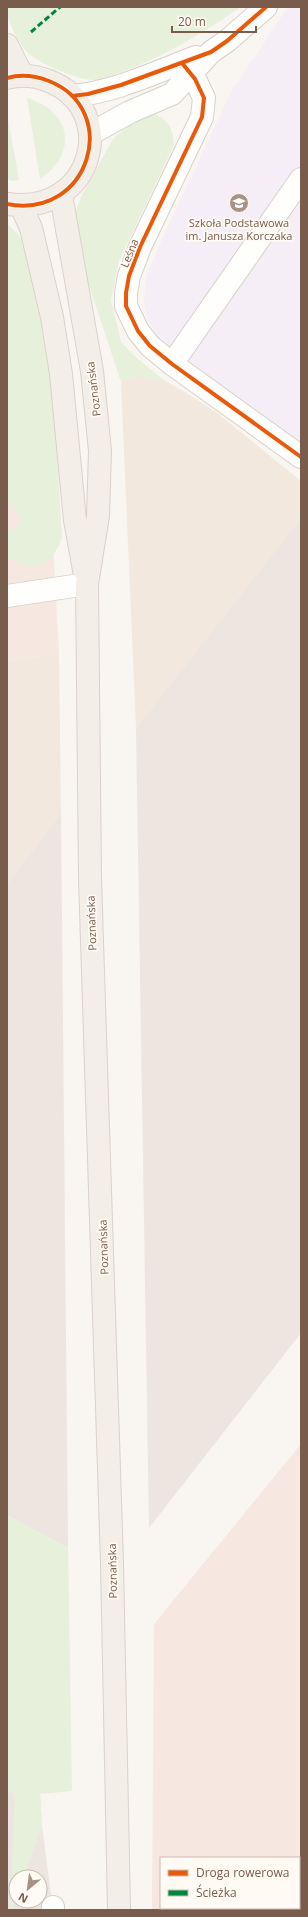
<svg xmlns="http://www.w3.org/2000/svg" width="308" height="1917" font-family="'Open Sans',sans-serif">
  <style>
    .residential { fill: #f2e8de }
    .commercial { fill: #f6e8e1; fill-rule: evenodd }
    .industrial { fill: #ede5e0; fill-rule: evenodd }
    .education { fill: #f6eef6 }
    .green { fill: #e7f0db }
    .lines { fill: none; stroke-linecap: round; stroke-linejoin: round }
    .minor-casing { stroke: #d7d1cb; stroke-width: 24 }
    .major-casing { stroke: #dad1cc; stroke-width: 24 }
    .minor { stroke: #fefefd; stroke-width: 22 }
    .major { stroke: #f3eee8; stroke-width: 22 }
    .quiet { stroke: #00873e; stroke-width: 3; stroke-dasharray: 6 3; stroke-linecap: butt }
    .cycleway-casing { stroke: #fffaf3; stroke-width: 6 }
    .cycleway { stroke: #e8590c; stroke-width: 4 }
    .labels { text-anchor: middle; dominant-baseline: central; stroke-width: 3.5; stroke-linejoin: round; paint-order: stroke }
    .poi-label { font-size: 11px; fill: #7a5c4d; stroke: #fffaf3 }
    .street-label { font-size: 11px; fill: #7a5c4d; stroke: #fffaf3 }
  </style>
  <rect width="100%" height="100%" fill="#f9f5f0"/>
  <path class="residential" d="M 137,375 L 165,381 L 185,392 L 217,413 L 301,481 L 301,518 L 136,728 L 121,382 Z
    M 59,654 L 61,813 L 7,884 L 7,661 Z"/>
  <path class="commercial" d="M 7,462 L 50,489 L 59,654 L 7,661 Z
    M 301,1444 L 301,1910 L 152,1910 L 154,1624 ZM 161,1858 L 299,1858 L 299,1908 L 161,1908 Z"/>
  <path class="industrial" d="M 301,518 L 301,1333 L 149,1528 L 136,728 Z
    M 61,813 L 68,1548 L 7,1515 L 7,884 Z
    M 7,1789 L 15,1794 L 40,1794 L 42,1826 L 53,1910 L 7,1910 ZM 16,1877 L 40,1877 L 40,1901 L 16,1901 Z"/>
  <path class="education" d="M 288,7 L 301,7 L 301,444 L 170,348 L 156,334 L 147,319 L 144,303 L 146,277 L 165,232 L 231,92 Z"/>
  <path class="green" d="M 7,7 L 241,7 C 201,34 161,59 115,74 C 109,76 101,80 95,80 C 81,81 43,65 33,57 C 20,47 7,23 7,7 Z
    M 27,98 C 71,111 79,153 40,179 Z
    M 7,113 L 19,180 L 12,181 L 7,179 Z
    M 155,114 C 169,121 173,129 174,145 L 119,261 L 111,301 L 121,342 L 133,355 L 165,381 L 137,375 L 121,382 L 80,258 L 75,213 L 82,195 L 113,139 L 126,127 L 141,117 Z
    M 7,224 L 17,233 L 29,250 L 47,342 L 54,405 L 62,538 C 52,566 32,575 7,556 L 7,533 L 23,522 L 7,499 Z
    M 7,1515 L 68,1548 L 72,1791 L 40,1794 L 42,1826 L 24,1877 L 16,1877 L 16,1899 L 12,1910 L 10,1910 L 15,1794 L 7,1789 Z"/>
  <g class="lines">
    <defs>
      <path id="minor" d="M 182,63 L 195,79 L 204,98 L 202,117 L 140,247 L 129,276 L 126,293 L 126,306 L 138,331 L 150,346 L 172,364 L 301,457
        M 72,96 C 115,92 156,72 196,57
        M 90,134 L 130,112 L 172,94 L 211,52 L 227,41 L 266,7
        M 172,364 L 301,179
        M 7,596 L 87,584
        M 53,1907 L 53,1910"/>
      <path id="major" d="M 7,45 L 22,75
        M 7,78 C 21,74 36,76 49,81 C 120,109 94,216 8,204
        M 61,195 L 92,371 L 100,451 L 98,516 L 87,584 L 90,879 L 112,1563 L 119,1910
        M 21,206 L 31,228 L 52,317 L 61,374 L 75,520 L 84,570"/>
    </defs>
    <use href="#minor" class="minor-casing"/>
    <use href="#major" class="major-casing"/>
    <use href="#minor" class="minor"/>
    <use href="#major" class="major"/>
    <path class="quiet" d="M 31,32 L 60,7"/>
    <defs>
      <path id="cycleway" d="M 182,63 L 195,79 L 204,98 L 202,117 L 140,247 L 129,276 L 126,293 L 126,306 L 138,331 L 150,346 L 172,364 L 301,457
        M 7,78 C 21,74 36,76 49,81 C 122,110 90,220 7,204
        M 72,96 L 88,94 L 121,85 L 211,52 L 227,41 L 266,7"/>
    </defs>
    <use href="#cycleway" class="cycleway-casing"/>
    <use href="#cycleway" class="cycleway"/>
  </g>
  <defs>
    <symbol id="school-disc" viewBox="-11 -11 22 22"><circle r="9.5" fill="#a69286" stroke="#fffaf3"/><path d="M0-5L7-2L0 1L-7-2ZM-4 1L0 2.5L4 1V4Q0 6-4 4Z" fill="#fff"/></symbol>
  </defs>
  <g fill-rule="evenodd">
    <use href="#school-disc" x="228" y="192" width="22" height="22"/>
  </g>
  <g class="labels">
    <g class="poi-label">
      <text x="239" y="222">Szkoła Podstawowa<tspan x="239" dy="13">im. Janusza Korczaka</tspan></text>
    </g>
    <g class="street-label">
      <text transform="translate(129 253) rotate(-68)">Leśna</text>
      <text transform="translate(93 389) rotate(-97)">Poznańska</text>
      <text transform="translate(91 923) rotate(-92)">Poznańska</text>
      <text transform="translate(103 1247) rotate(-92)">Poznańska</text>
      <text transform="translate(112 1571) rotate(-91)">Poznańska</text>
    </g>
  </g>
  <rect width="308" height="1917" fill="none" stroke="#7a5c4d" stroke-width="16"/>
  <rect x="160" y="1857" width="140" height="52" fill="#fffaf3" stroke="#cabbb1"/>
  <rect x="168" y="1870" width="20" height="6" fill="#e8590c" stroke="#cabbb1"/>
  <text x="196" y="1877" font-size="12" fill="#7a5c4d">Droga rowerowa</text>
  <rect x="168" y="1890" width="20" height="6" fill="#00873e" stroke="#cabbb1"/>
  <text x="196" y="1897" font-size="12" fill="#7a5c4d">Ścieżka</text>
  <g transform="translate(28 1889) rotate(209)"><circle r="19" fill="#fffaf3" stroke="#cabbb1"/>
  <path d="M0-3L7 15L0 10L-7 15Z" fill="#a69286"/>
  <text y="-6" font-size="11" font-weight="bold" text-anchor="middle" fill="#7a5c4d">N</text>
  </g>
  <path d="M172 26v6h84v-6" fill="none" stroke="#7a5c4d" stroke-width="2"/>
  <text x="178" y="26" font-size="12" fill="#7a5c4d" stroke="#fffaf3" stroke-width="3" paint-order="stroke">20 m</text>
</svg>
